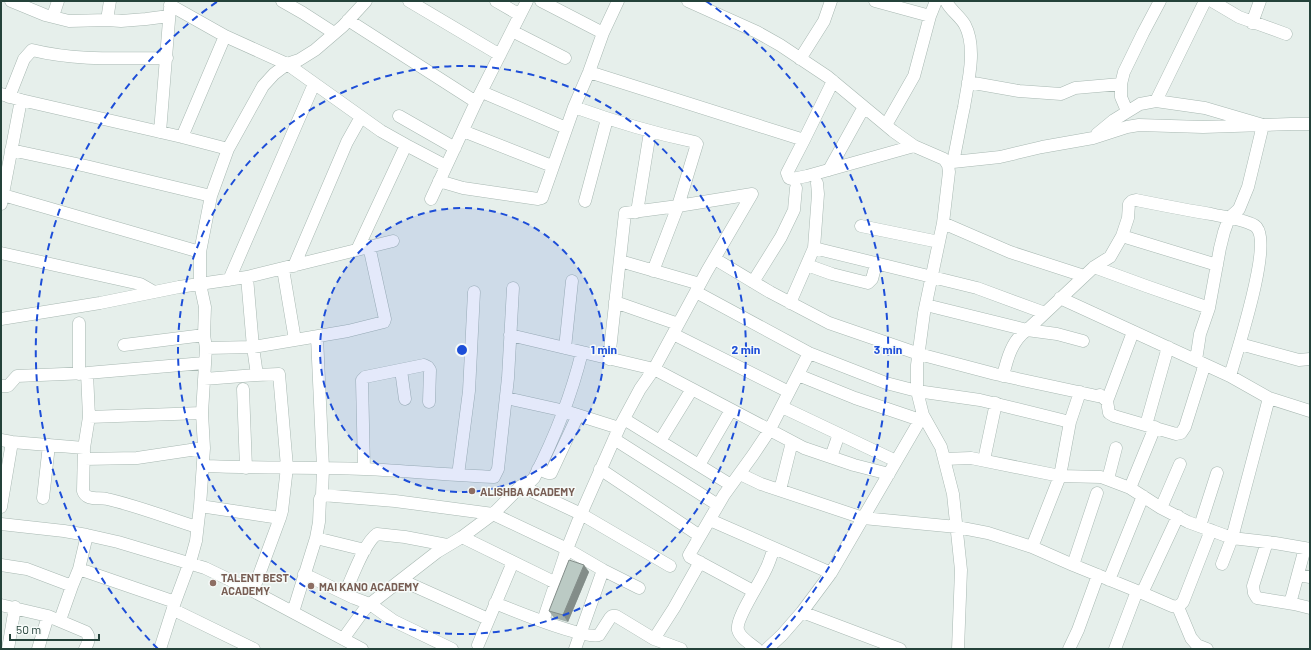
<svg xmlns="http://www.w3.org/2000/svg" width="1311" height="650" font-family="Barlow,sans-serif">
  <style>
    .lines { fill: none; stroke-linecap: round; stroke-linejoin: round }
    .minor-casing { stroke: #a8b8b2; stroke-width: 13 }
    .minor { stroke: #fff; stroke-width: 12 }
    .wall { fill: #a1aea9 }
    .shaded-wall { fill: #838d89 }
    .building { fill: #bbcac4; stroke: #838d89 }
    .ring { fill: none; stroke: #1d4ed8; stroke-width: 2; stroke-dasharray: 7 5 }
    .education-dot { fill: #8d6e63; stroke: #f7fbf9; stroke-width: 1.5 }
    .labels { text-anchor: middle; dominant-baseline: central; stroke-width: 3; stroke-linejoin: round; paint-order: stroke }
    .education-label { font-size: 11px; font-weight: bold; fill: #785e54; stroke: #f7fbf9; text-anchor: start }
    .centre { fill: #1d4ed8; stroke: #f7fbf9; stroke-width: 2 }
    .ring-label { font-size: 12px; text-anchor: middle; font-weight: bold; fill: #1d4ed8; stroke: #f7fbf9; stroke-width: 3; stroke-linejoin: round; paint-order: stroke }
  </style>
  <rect width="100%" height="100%" fill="#e6efeb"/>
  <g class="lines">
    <defs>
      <path id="minor" d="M 11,1 L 45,15 L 69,21 L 107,20 L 121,21 L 146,19 L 169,16
        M 282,1 L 303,13 L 334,33
        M 409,1 L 500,55
        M 496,1 L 520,15
        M 541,1 L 603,33
        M 688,1 L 757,32 L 780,45 L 828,77 L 893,131 L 914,146 L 944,159 L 948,165 L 949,172 L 943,223 L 924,313 L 917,365 L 917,391 L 923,415 L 941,447 L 953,494 L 961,570 L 958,649
        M 875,1 L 930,16
        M 946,1 C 950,10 960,16 965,25 C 977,48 968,82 964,107 C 960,125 957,144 953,162
        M 1212,1 L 1239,17 L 1286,34
        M 170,5 L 225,36 L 287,64 L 381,131 L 406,145 L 446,166
        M 53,16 L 58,1
        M 107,20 L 110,1
        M 348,20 L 476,102
        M 1252,23 L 1260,1
        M 512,31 L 565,58
        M 800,59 L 824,21 L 831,1
        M 589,72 L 804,140
        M 833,81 L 804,140 L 787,173 L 789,178 L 792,179 L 807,176 L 914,146
        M 968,82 L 1019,91 L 1061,94 L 1075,88 L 1121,84
        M 482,92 L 566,128
        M 1,94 L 21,100 L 182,137 L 228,149
        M 9,97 L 24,59 L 32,50 C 76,61 122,58 167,58
        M 1156,101 L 1205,108 L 1263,125 L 1248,187 L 1239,209 L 1229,218 L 1224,232 L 1220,248 L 1209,308 L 1200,334 L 1196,360
        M 574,107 C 613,121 653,133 695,142 L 697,144 L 678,206 L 653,271
        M 1127,111 L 1121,97 L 1121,84 L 1124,72 L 1143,33 L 1160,1
        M 399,116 L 455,148
        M 886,125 L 914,76 L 930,16 L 936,1
        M 463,131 L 552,166
        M 160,132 L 170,8
        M 1097,134 L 1114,120 L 1140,104 L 1156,101 L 1205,1
        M 182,137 L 225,36
        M 11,150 L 86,166 L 211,196
        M 948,165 L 953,162 L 1000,157 L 1042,147 L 1093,138 L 1127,127 L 1139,125 L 1203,127 L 1291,124 L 1310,124
        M 829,170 L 864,107
        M 439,181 L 463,188 L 538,199 L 542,198 L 574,107 L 589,72 L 603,33 L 618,1
        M 3,195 L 200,252
        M 431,199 L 476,102 L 527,1
        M 585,201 L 607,119
        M 1,204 L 21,100
        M 637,212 L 650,132
        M 943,223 L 1010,252 L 1084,276
        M 861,226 L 939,242
        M 1122,236 L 1217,265
        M 814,248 L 977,288 L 1045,313
        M 357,250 L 406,145
        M 1,253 L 140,284 L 154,292
        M 715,259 L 770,292 L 829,323 L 919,354 L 995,374 L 1097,396 L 1100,395 L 1107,401 L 1109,413 L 1114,416 L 1176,434 L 1181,433 L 1185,427 L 1203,370 L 1202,363 L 1196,360
        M 620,261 L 700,284
        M 807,265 L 832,274 L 868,283 L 872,279 L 876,264
        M 294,266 L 347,142 L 361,117
        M 1094,267 L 1146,286 L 1209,308
        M 283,269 L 295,340
        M 247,277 L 253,347 L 257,375
        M 229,280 L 314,84
        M 753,282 L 781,237 L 794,210 L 796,188
        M 696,292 L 809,353 L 886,383 L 917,391 L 980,400 L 1070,422
        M 1060,298 L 1230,376 L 1269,398 L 1310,411
        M 615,302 L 678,324
        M 790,303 L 814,248 L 818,194 L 817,183
        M 926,305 L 1027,330 L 1057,334 L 1083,341
        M 1,319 L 100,303 L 179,287 L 247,277 L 393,241
        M 79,323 L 79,374
        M 673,334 L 789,392
        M 510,335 L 654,369 L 804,448 L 854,465 L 889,474
        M 1240,344 L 1299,360 L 1310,359
        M 124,345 L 204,335
        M 206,348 L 253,347 L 348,331 L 384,322 L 385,319 L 369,246
        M 565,348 L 572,281
        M 609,359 L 625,213 L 678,206 L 752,194
        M 401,370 L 405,399
        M 87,373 L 89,417 L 84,448 L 83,491 C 86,501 99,497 107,499 C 138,506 168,518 197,527
        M 798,375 L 855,398 L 920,420
        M 1003,376 C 1007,359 1012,340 1027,330 L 1094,267 L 1110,257 L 1122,236 L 1128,218 L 1129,204 L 1132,201 L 1136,200 C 1161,205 1186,210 1211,214 C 1223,217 1237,218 1249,223 C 1252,224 1256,226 1257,228 C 1272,246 1237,351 1230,376
        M 204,379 L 257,375 L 279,374 L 287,467 L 282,511 L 280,518
        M 1,386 L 8,386 L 17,376 L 87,373 L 204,363
        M 243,389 L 246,468
        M 506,398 L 565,411 L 619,428
        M 1107,401 L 1133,332
        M 782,407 L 896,461
        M 89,417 L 202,413
        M 624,419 L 731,485
        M 1146,425 L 1168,347
        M 614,439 L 718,505
        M 1,440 L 12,442 L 84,448
        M 660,441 L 692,389
        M 831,457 L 839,434
        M 84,459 L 137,458 L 204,448
        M 944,459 L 971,458 L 1060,476 L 1101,477 L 1130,488 L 1161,508 L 1188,522 L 1232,538 L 1275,543 L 1310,549
        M 984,460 L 996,403
        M 699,465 L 731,410
        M 203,466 C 256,468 310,467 364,469 C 407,471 451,475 494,477 L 498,469 L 508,378 L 513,288
        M 364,469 L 362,380 L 365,377 L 424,365 L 428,367 L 430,370 L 429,402
        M 538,469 L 548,473 L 551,473 L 578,415
        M 600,469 L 700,536
        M 740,474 L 761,484 L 863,518 L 957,527 L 988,533 L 1032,547 L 1073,565 L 1142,593 L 1172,606 L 1178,607 L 1183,602 L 1211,530
        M 458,475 L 469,391 L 474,292
        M 1108,479 L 1116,448
        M 521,486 L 581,514 L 670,566
        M 1130,488 L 1155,427
        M 780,490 L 792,442
        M 322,495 L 395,501 L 493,514 L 567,549 L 603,570 L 639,588
        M 43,498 L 49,445
        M 200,506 L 280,518 L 253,591
        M 1,507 L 12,442
        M 1161,508 L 1180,464
        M 710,520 L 831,573
        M 1,524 L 64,531 L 87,535 L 118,542 L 205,568 L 253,591 L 362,649
        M 1200,526 L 1217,473
        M 462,537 L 556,583
        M 316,538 L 365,550
        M 1267,542 L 1253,586 L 1254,593 L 1257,598 L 1294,604
        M 1032,547 L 1060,476 L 1070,422 L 1080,392
        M 1305,548 L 1291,600 L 1294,604 L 1310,608
        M 1222,564 L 1232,538 L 1269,398
        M 1,565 L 27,569 L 72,586
        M 1073,565 L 1097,493
        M 79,569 L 175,602
        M 304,574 L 354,598 L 370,604 L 394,621 L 452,649
        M 1298,575 L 1310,577
        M 401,580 L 488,619
        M 1109,580 L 1143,496
        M 753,591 L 690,557 L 689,555 L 724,495 L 753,455 L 769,431 L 809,353
        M 345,593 C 352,578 364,543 377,534 L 405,537 L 447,545
        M 1142,593 L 1178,516
        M 495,603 C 512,610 586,640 599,635 L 610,618 L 612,616 L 616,616 L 654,639 L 681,649
        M 1,605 L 48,616 L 86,632 C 91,638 88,643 85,649
        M 1178,607 L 1191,638 L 1197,645 L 1207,649
        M 174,610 L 254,649
        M 293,612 L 316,538 L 319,522 L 320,499 L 322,495 L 323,468 L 317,337
        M 802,612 L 900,649
        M 60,620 L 72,586 L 79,569 L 87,535
        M 543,621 L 567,549 L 581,514 L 619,428 L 640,389 L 654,369 L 707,271 L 752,194
        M 343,639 L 364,610 L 370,604 L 437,552 L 462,537 L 493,514 L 521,486 L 531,481 L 534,478 C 555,437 571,397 582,352
        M 654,639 L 674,608 L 700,562
        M 478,645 L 513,562
        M 8,649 L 15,607
        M 38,649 L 48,616
        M 160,649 L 175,602 L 191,559 L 196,541 L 200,506 L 204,448 L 202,413 L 206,348 L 204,335 L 205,307 L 200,284 L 200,252 L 211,196 L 228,149 L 263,86 L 274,74 L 287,64 L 299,60 L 315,50 L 343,26 L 366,1
        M 575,649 L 603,570
        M 757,649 C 751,644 740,638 738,630 C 735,619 760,583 765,571 C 769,564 771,556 774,548
        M 767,649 L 782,635 L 802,612 L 831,573 L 923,415
        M 1069,649 L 1078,630 L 1098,575
        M 1115,649 L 1137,591"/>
    </defs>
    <use href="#minor" class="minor-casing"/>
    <use href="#minor" class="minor"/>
  </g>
  <path class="wall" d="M 584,565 L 589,572 L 568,622 L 554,618 L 549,611 Z"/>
  <path class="shaded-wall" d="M 584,565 L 589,572 L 568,622 L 563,615 Z"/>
  <path class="building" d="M 569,560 L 584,565 L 563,615 L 549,611 Z"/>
  <circle cx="462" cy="350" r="142" fill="#1d4ed8" fill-opacity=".12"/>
  <g class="ring">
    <circle cx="462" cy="350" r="142"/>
    <circle cx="462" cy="350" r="284"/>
    <path d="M158 649A426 426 0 0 1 218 1M706 1A426 426 0 0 1 766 649"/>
  </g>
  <g class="education-dot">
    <circle cx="472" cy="491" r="4"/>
    <circle cx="213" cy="583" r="4"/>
    <circle cx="311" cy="586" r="4"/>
  </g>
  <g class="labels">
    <g class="education-label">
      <text x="480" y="491">ALISHBA ACADEMY</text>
      <text x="221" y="577">TALENT BEST<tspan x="221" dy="13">ACADEMY</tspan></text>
      <text x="319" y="586">MAI KANO ACADEMY</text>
    </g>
  </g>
  <circle cx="462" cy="350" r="6" class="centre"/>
  <g class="ring-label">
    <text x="604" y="354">1 min</text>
    <text x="746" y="354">2 min</text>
    <text x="888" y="354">3 min</text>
  </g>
  <rect width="1311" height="650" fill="none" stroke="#24423a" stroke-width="4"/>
  <path d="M10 634v6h89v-6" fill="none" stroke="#24423a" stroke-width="2"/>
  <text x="16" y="634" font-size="12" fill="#24423a" stroke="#f7fbf9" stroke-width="3" paint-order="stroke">50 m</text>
</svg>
